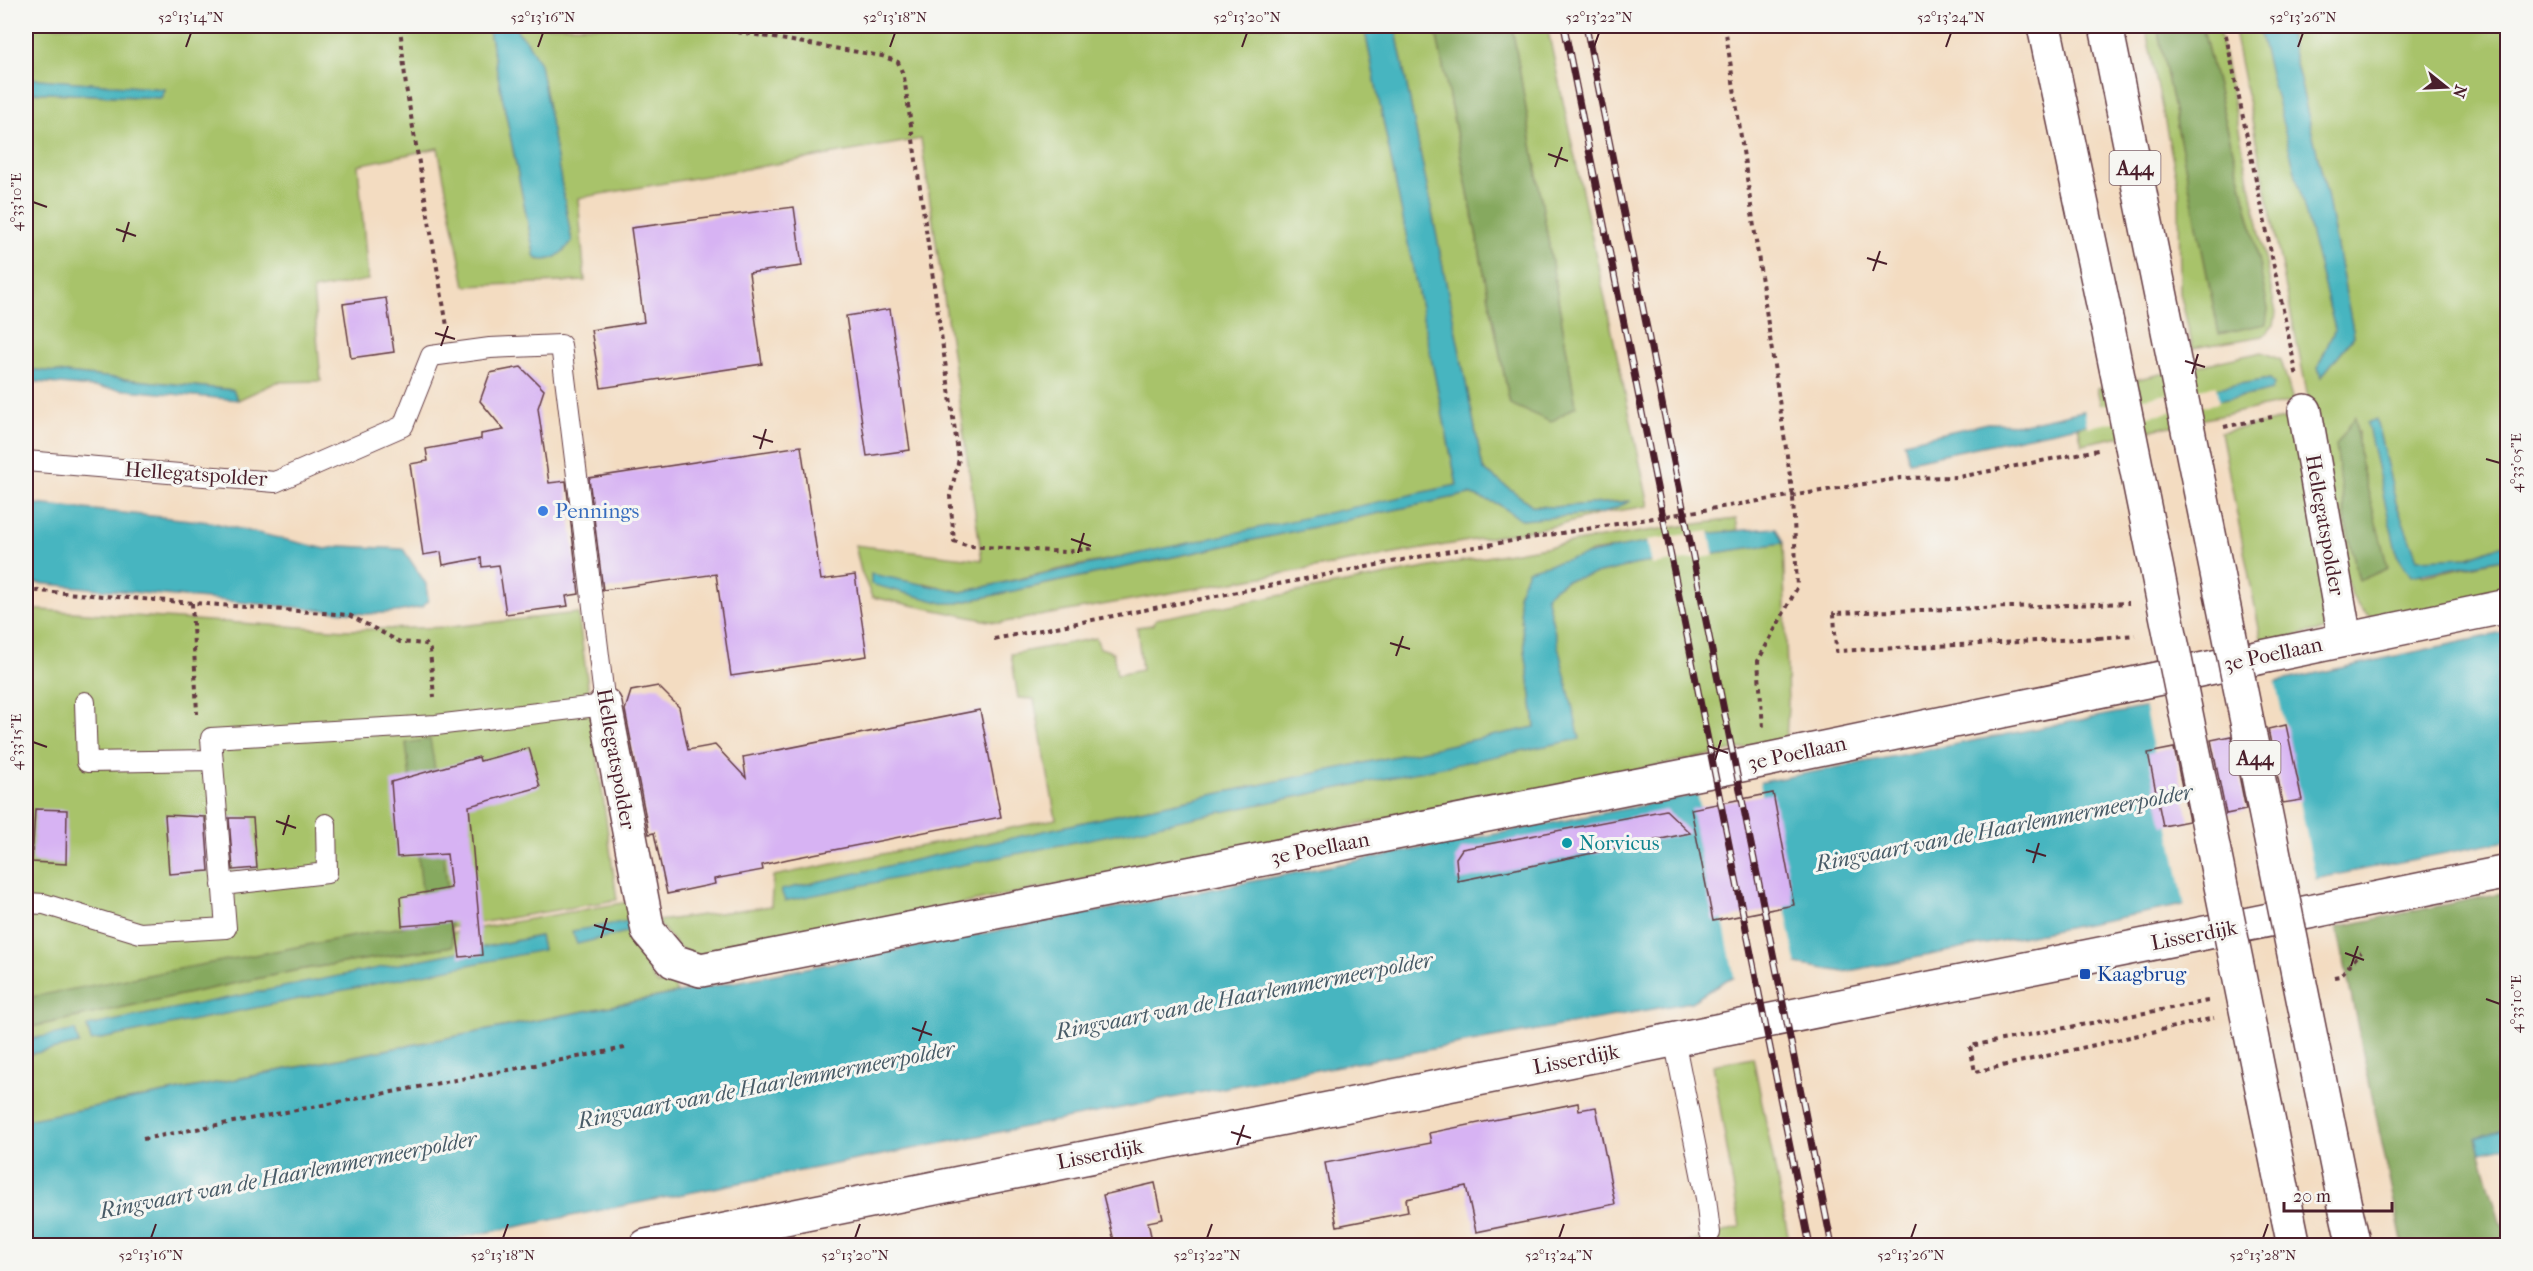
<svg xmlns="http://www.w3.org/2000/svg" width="2533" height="1271" font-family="'IM FELL French Canon',serif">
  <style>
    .green { fill: #a8c36a; stroke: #79714a; stroke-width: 1.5; fill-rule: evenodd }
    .forest { fill: #86a95e; stroke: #686444; stroke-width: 1.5 }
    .water { fill: #46b5c0; stroke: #486a76; stroke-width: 1.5 }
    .pier { fill: #f3dcc1 }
    .building { fill: #d7b3f3 }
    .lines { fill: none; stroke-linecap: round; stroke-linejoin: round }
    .lane-casing { stroke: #633b42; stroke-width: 22 }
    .street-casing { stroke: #633b42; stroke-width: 36 }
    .secondary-casing { stroke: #633b42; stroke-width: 36 }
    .highway-casing { stroke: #633b42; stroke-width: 36 }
    .path { stroke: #633b42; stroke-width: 4; stroke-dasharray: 4.5 4.5; stroke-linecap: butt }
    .lane { stroke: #fff; stroke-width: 20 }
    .street { stroke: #fff; stroke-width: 33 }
    .secondary { stroke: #fff; stroke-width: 33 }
    .highway { stroke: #fff; stroke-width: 33 }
    .rail-casing { stroke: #4a1f2b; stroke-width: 7 }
    .rail { stroke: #f6f6f2; stroke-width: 4.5; stroke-dasharray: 14; stroke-linecap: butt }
    .highway-bridge-casing { stroke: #633b42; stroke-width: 36; stroke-linecap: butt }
    .path-bridge { stroke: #633b42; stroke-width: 4; stroke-dasharray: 4.5 4.5; stroke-linecap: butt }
    .highway-bridge { stroke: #fff; stroke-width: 33 }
    .ticks { fill: none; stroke: #4a1f2b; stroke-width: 2 }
    .shop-dot { fill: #3f7fe0; stroke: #f6f6f2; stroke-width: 2 }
    .culture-dot { fill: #0f9aa8; stroke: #f6f6f2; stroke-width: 2 }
    .transit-dot { fill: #1a4fb4; stroke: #f6f6f2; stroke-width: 2 }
    .labels { text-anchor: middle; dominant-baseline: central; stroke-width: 6; stroke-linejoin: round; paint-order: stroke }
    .shield { fill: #f6f6f2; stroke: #7e6067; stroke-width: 1.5 }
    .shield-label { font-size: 20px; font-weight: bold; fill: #4a1f2b }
    .street-label { font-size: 21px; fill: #4a1f2b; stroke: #f6f6f2 }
    .shop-label { font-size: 21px; fill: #366cbe; stroke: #f6f6f2; text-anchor: start }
    .culture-label { font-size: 21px; fill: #0d838f; stroke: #f6f6f2; text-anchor: start }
    .transit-label { font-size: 21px; fill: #164399; stroke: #f6f6f2; text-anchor: start }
    .water-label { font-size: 22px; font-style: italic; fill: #485b67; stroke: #f6f6f2 }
    .neatline { fill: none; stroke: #4a1f2b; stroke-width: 2 }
    .ticks-label { font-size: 15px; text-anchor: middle; fill: #4a1f2b }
  </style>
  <rect width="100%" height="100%" fill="#f6f6f2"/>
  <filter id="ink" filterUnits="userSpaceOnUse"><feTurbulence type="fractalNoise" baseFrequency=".0167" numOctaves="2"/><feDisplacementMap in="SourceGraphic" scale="12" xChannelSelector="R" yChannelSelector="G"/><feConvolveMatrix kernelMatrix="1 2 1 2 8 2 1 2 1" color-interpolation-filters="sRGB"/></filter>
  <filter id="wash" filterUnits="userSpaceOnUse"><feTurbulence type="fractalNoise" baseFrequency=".008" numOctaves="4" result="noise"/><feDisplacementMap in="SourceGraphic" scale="24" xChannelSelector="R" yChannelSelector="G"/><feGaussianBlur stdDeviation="1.35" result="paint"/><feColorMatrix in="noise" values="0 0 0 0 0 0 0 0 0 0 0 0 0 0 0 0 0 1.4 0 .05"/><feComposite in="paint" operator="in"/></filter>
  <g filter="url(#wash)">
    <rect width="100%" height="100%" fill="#f3dcc1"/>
    <path class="green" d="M 26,26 L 488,26 L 535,258 L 539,260 L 572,242 L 540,65 L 528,43 L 513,26 L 1364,26 L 1457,485 L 1185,545 L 1065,568 L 984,587 L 961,592 L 924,583 L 958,603 L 1469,494 L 1498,504 L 1523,520 L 1629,501 L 1553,507 L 1533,506 L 1483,469 L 1395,26 L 1435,26 L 1510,404 L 1576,406 L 1512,26 L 1547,26 L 1649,506 L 1604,513 L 1560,525 L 999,623 L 872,597 L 861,571 L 855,545 L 982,560 L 921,139 L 578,198 L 585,281 L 465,286 L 438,148 L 358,165 L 368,280 L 313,290 L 321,381 L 277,382 L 238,400 L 233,390 L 26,369 L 26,92 L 161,98 L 165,90 L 26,78 Z
      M 2145,26 L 2157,26 L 2219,333 L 2252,228 L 2202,26 L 2218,26 L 2276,313 L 2274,325 L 2263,336 L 2193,348 L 2180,293 L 2179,190 Z
      M 2233,26 L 2258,26 L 2270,67 L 2335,329 L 2318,367 L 2321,377 L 2354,336 L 2327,195 L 2287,26 L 2507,26 L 2507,543 L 2469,557 L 2417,560 L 2396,503 L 2376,420 L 2397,555 L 2423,576 L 2507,558 L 2507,597 L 2377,619 C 2353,611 2349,588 2342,566 ZM 2358,431 L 2359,581 L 2346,524 Z
      M 2262,352 L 2281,360 L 2293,401 L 2082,444 L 2078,426 L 2260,393 L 2270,379 L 2101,407 L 2097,388 Z
      M 2289,418 L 2293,418 L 2331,618 L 2324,630 L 2262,643 L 2221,432 Z
      M 1736,519 L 1738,530 L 1591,552 L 1518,595 L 1535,727 L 1102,818 L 782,890 L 1579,739 L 1546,595 L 1565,581 L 1638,564 L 1783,543 L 1788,705 L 1786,740 L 700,956 L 679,948 L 657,921 L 771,906 L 773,876 L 1056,819 L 1034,699 L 1018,698 L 1011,654 L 1096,638 L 1100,648 L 1113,652 L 1117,675 L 1142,670 L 1137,627 L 1152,625 L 1156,619 C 1349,583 1541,543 1736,519 Z
      M 26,609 L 346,630 L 451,627 L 578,613 L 617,900 L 26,999 Z
      M 633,901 L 651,976 L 658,984 L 673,983 L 677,993 L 26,1120 L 26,1055 L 79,1044 L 75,1031 L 26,1040 L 26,1028 L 298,970 L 452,946 L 452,933 ZM 540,936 L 543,949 L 91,1041 L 87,1027 Z
      M 1753,1057 L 1790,1245 L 1678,1246 L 1740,1227 L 1713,1065 Z"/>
    <path class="forest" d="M 1435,26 L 1512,26 L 1576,406 L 1551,422 L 1510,404 Z
      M 2157,26 L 2202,26 L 2252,228 L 2268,309 L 2266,324 L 2219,334 Z
      M 2355,417 L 2360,460 L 2388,568 L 2359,581 L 2346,524 L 2336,445 Z
      M 430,739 L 436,776 L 453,946 L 298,970 L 26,1028 L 26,998 L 402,927 L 418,921 L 424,909 L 406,743 Z
      M 2507,892 L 2507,1128 L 2476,1139 L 2500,1222 L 2507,1229 L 2507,1245 L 2403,1245 L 2337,927 Z"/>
    <path class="water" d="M 488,26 L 513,26 L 528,43 L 540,64 L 572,242 C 562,253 551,265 535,258 Z
      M 1364,26 L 1395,26 L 1483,469 L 1533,506 L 1553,507 L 1631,501 L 1604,513 L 1522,520 L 1498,504 L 1469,494 L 957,603 L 943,603 L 871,584 L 871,574 L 961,592 L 1457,485 Z
      M 2258,26 L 2287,26 L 2327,195 L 2354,336 L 2321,377 L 2318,367 L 2335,329 Z
      M 26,78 L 165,89 L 161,98 L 26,92 Z
      M 26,369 L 233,390 L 238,400 L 26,381 Z
      M 2270,379 L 2274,384 L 2272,390 L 2260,393 L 2078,426 L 1909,461 L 1904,442 L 1987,423 L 2024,424 L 2101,407 Z
      M 2376,419 L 2396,503 L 2417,559 L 2469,557 L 2507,543 L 2507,558 L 2411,576 L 2397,555 L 2367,423 Z
      M 26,503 L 210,522 L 326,549 L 341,546 L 403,549 L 426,584 L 428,600 L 422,607 L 397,612 L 366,614 L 26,582 Z
      M 1776,528 L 1783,543 L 1638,564 L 1565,581 L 1546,595 L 1580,739 L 785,901 L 781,890 L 1102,818 L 1535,727 L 1518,595 L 1528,570 C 1609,547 1692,532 1776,528 Z
      M 2507,632 L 2507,841 L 1844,972 L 1796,964 L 1728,979 L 1691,1002 L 1289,1075 L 423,1245 L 26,1245 L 26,1120 L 2281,681 Z
      M 628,921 L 631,931 L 577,944 L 572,931 Z
      M 540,936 L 543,950 L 91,1041 L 87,1026 Z
      M 75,1030 L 79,1044 L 26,1055 L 26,1040 Z
      M 2507,1128 L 2507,1147 L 2480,1152 L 2476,1138 Z"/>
    <path class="pier" d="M 2216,386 L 2219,403 L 2087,427 L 2084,408 Z
      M 1709,531 L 1714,556 L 1652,565 L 1647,540 Z
      M 2275,679 L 2316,881 L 2185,907 L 2144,704 Z
      M 1759,779 L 1797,967 L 1735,980 L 1697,791 Z"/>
    <g id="blocks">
      <path class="building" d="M 794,207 L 802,266 L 749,273 L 762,364 L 601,388 L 591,330 L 644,322 L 631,228 Z
        M 386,298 L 394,352 L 351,358 L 343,304 Z
        M 890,309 L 910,450 L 867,456 L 846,316 Z
        M 521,367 L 544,390 L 538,408 L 549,483 L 566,481 L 579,594 L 566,596 L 568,606 L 506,614 L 499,565 L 482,567 L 481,558 L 443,565 L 441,552 L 423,555 L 410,464 L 428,461 L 426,449 L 481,439 L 481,434 L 504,430 L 480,401 L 490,373 Z
        M 801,446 L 821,580 L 855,575 L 867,656 L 731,676 L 716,574 L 603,590 L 589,478 Z
        M 658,686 L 679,707 L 688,750 L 715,745 L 746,778 L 743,757 L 980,710 L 1001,817 L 788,859 L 762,865 L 763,870 L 714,879 L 715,884 L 667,894 L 654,833 L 649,834 L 625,710 L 631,691 Z
        M 2286,725 L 2302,800 L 2283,803 L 2268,729 Z
        M 2231,736 L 2246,810 L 2226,814 L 2211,740 Z
        M 529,748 L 540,787 L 469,806 L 482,955 L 460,957 L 455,922 L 402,926 L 400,897 L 451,888 L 447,854 L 397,857 L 391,782 L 479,757 L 480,761 Z
        M 2174,748 L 2189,821 L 2163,826 L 2148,753 Z
        M 1773,793 L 1794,905 L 1713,921 L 1691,809 Z
        M 35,809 L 67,810 L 66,864 L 32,862 Z
        M 1666,810 L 1690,833 L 1458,881 L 1456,858 L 1462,849 Z
        M 165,815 L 205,817 L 209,871 L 169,874 Z
        M 229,818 L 253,818 L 257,868 L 233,870 Z
        M 1578,1103 L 1579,1110 L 1596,1107 L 1615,1204 L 1476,1232 L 1466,1186 L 1406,1199 L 1408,1212 L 1337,1226 L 1325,1163 L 1431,1143 L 1429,1133 Z
        M 1155,1183 L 1163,1219 L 1148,1222 L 1153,1245 L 1115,1245 L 1103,1195 Z"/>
    </g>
  </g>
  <g filter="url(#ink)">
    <use href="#blocks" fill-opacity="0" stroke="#633b42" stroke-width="1.5"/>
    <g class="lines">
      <defs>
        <path id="lane" d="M 26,461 L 275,482 L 403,426 L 431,356 L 490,348 L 561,345 L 605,705 L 436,725 L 211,738 L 226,928 L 140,933 L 44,904 L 26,903
          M 85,702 L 87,762 L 212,760
          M 222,885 L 327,873 L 326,824
          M 1674,1039 L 1706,1198 L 1710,1233"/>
        <path id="street" d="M 2305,411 L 2345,639
          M 605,705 L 648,931 L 673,961 L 701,970 L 1766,760 L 2508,606"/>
        <path id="secondary" d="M 646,1246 L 2508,872"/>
        <path id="highway" d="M 2044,26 L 2107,323
          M 2106,26 L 2164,311
          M 2345,1206 L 2354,1246
          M 2288,1217 L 2294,1246"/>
      </defs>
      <use href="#lane" class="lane-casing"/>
      <use href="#street" class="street-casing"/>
      <use href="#secondary" class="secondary-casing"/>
      <use href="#highway" class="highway-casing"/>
      <path class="path" d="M 400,26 L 406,87 L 447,326
        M 702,26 L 882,56 L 898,62 L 904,77 L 959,459 L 950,496 L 954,541 L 969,546 L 1066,552 L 1095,548
        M 1725,26 L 1793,497 L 1797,588 L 1758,661 L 1763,727
        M 2224,26 L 2297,377
        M 2224,427 L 2272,417
        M 26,590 L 349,615 L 400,642 L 426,644 L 430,650 L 434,697
        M 192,603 L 197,714
        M 2099,638 L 2135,635
        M 994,639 L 1444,552 L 1901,478 L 1959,477 L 2098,450
        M 2334,977 L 2340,976 L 2361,952
        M 2208,1001 L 1970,1046 L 1975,1072 L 2214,1018
        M 143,1139 L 625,1048"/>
      <use href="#lane" class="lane"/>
      <use href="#street" class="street"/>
      <use href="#secondary" class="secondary"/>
      <use href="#highway" class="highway"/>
      <defs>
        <path id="rail" d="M 1564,26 L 1810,1246
          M 1586,26 L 1832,1246"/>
      </defs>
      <use href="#rail" class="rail-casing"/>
      <use href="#rail" class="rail"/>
      <defs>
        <path id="highway-bridge" d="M 2164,311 L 2345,1206
          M 2107,323 L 2288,1217"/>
      </defs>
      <use href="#highway-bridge" class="highway-bridge-casing"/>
      <path class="path-bridge" d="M 2099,638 L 1836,651 L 1834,613 L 2129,603"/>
      <use href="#highway-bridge" class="highway-bridge"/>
    </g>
  </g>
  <path class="ticks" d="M 186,47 L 191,33M 538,47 L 543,33M 890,47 L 895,33M 1242,47 L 1247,33M 1594,47 L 1599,33M 1946,47 L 1951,33M 2298,47 L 2303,33M 1548,154 L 1568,161M 1555,167 L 1562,147M 33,202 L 47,207M 116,229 L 136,236M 123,242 L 129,222M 1867,258 L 1887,264M 1873,271 L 1880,251M 435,333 L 455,339M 441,346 L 448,326M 2185,361 L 2205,367M 2192,374 L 2198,354M 753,436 L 773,442M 760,449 L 766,429M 2486,459 L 2500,463M 1071,539 L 1091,546M 1078,553 L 1084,533M 1390,643 L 1410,649M 1396,656 L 1403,636M 33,742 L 47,747M 1708,746 L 1728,753M 1715,760 L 1721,740M 276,821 L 296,828M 283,835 L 289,815M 2026,850 L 2046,856M 2033,863 L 2039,843M 594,925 L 614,931M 601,938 L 607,918M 2345,953 L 2364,960M 2351,966 L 2358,946M 2486,999 L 2500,1004M 912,1028 L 932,1035M 919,1041 L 926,1021M 1231,1132 L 1251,1138M 1237,1145 L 1244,1125M 151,1238 L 156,1224M 503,1238 L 508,1224M 855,1238 L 860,1224M 1207,1238 L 1212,1224M 1559,1238 L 1564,1224M 1911,1238 L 1916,1224M 2263,1238 L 2268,1224"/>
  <circle class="shop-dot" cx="543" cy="511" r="6"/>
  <circle class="culture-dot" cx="1567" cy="843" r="6"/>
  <rect class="transit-dot" x="2079" y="968" width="12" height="12" rx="3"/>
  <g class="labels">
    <g class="shield">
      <rect x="2109.5" y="151" width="51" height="34" rx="4.5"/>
      <rect x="2229.5" y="741" width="51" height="34" rx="4.5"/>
    </g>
    <g class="shield-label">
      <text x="2135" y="168">A44</text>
      <text x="2255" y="758">A44</text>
    </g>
    <g class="street-label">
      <text transform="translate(196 474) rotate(4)">Hellegatspolder</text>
      <text transform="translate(2325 525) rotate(80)">Hellegatspolder</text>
      <text transform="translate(2273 654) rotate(-12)">3e Poellaan</text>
      <text transform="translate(1797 753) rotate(-12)">3e Poellaan</text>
      <text transform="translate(616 759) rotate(80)">Hellegatspolder</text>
      <text transform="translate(1320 848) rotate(-11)">3e Poellaan</text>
      <text transform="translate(2194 935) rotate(-11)">Lisserdijk</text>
      <text transform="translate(1576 1059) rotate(-11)">Lisserdijk</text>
      <text transform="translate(1100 1154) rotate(-11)">Lisserdijk</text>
    </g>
    <g class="shop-label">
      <text x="555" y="511">Pennings</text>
    </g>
    <g class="culture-label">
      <text x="1579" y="843">Norvicus</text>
    </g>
    <g class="transit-label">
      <text x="2097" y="974">Kaagbrug</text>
    </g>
    <g class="water-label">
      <text transform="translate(2004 828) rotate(-11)">Ringvaart van de Haarlemmermeerpolder</text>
      <text transform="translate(1244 996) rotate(-11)">Ringvaart van de Haarlemmermeerpolder</text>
      <text transform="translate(766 1085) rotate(-11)">Ringvaart van de Haarlemmermeerpolder</text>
      <text transform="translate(288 1175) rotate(-11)">Ringvaart van de Haarlemmermeerpolder</text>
    </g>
  </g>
  <rect width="2533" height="1271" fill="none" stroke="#f6f6f2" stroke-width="66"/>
  <g transform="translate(2446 87) rotate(108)" stroke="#f6f6f2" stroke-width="4.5" paint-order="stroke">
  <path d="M0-4.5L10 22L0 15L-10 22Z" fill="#4a1f2b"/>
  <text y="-9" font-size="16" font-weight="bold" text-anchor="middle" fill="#4a1f2b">N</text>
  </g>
  <path d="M2284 1202v9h108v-9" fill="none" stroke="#4a1f2b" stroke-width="3"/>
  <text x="2293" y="1202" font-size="18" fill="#4a1f2b" stroke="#f6f6f2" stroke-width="4.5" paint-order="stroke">20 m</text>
  <rect x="33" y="33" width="2467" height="1205" class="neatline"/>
  <g class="ticks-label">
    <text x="191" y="22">52°13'14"N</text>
    <text x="543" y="22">52°13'16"N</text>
    <text x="895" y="22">52°13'18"N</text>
    <text x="1247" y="22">52°13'20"N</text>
    <text x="1599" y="22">52°13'22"N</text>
    <text x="1951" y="22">52°13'24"N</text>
    <text x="2303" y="22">52°13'26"N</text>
    <text transform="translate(16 202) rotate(-90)" y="5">4°33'10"E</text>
    <text transform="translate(2516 463) rotate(-90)" y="5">4°33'05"E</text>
    <text transform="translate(16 742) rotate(-90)" y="5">4°33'15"E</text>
    <text transform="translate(2516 1004) rotate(-90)" y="5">4°33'10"E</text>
    <text x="151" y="1260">52°13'16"N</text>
    <text x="503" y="1260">52°13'18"N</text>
    <text x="855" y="1260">52°13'20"N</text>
    <text x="1207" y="1260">52°13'22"N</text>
    <text x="1559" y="1260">52°13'24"N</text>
    <text x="1911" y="1260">52°13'26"N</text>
    <text x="2263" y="1260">52°13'28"N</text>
  </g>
</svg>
